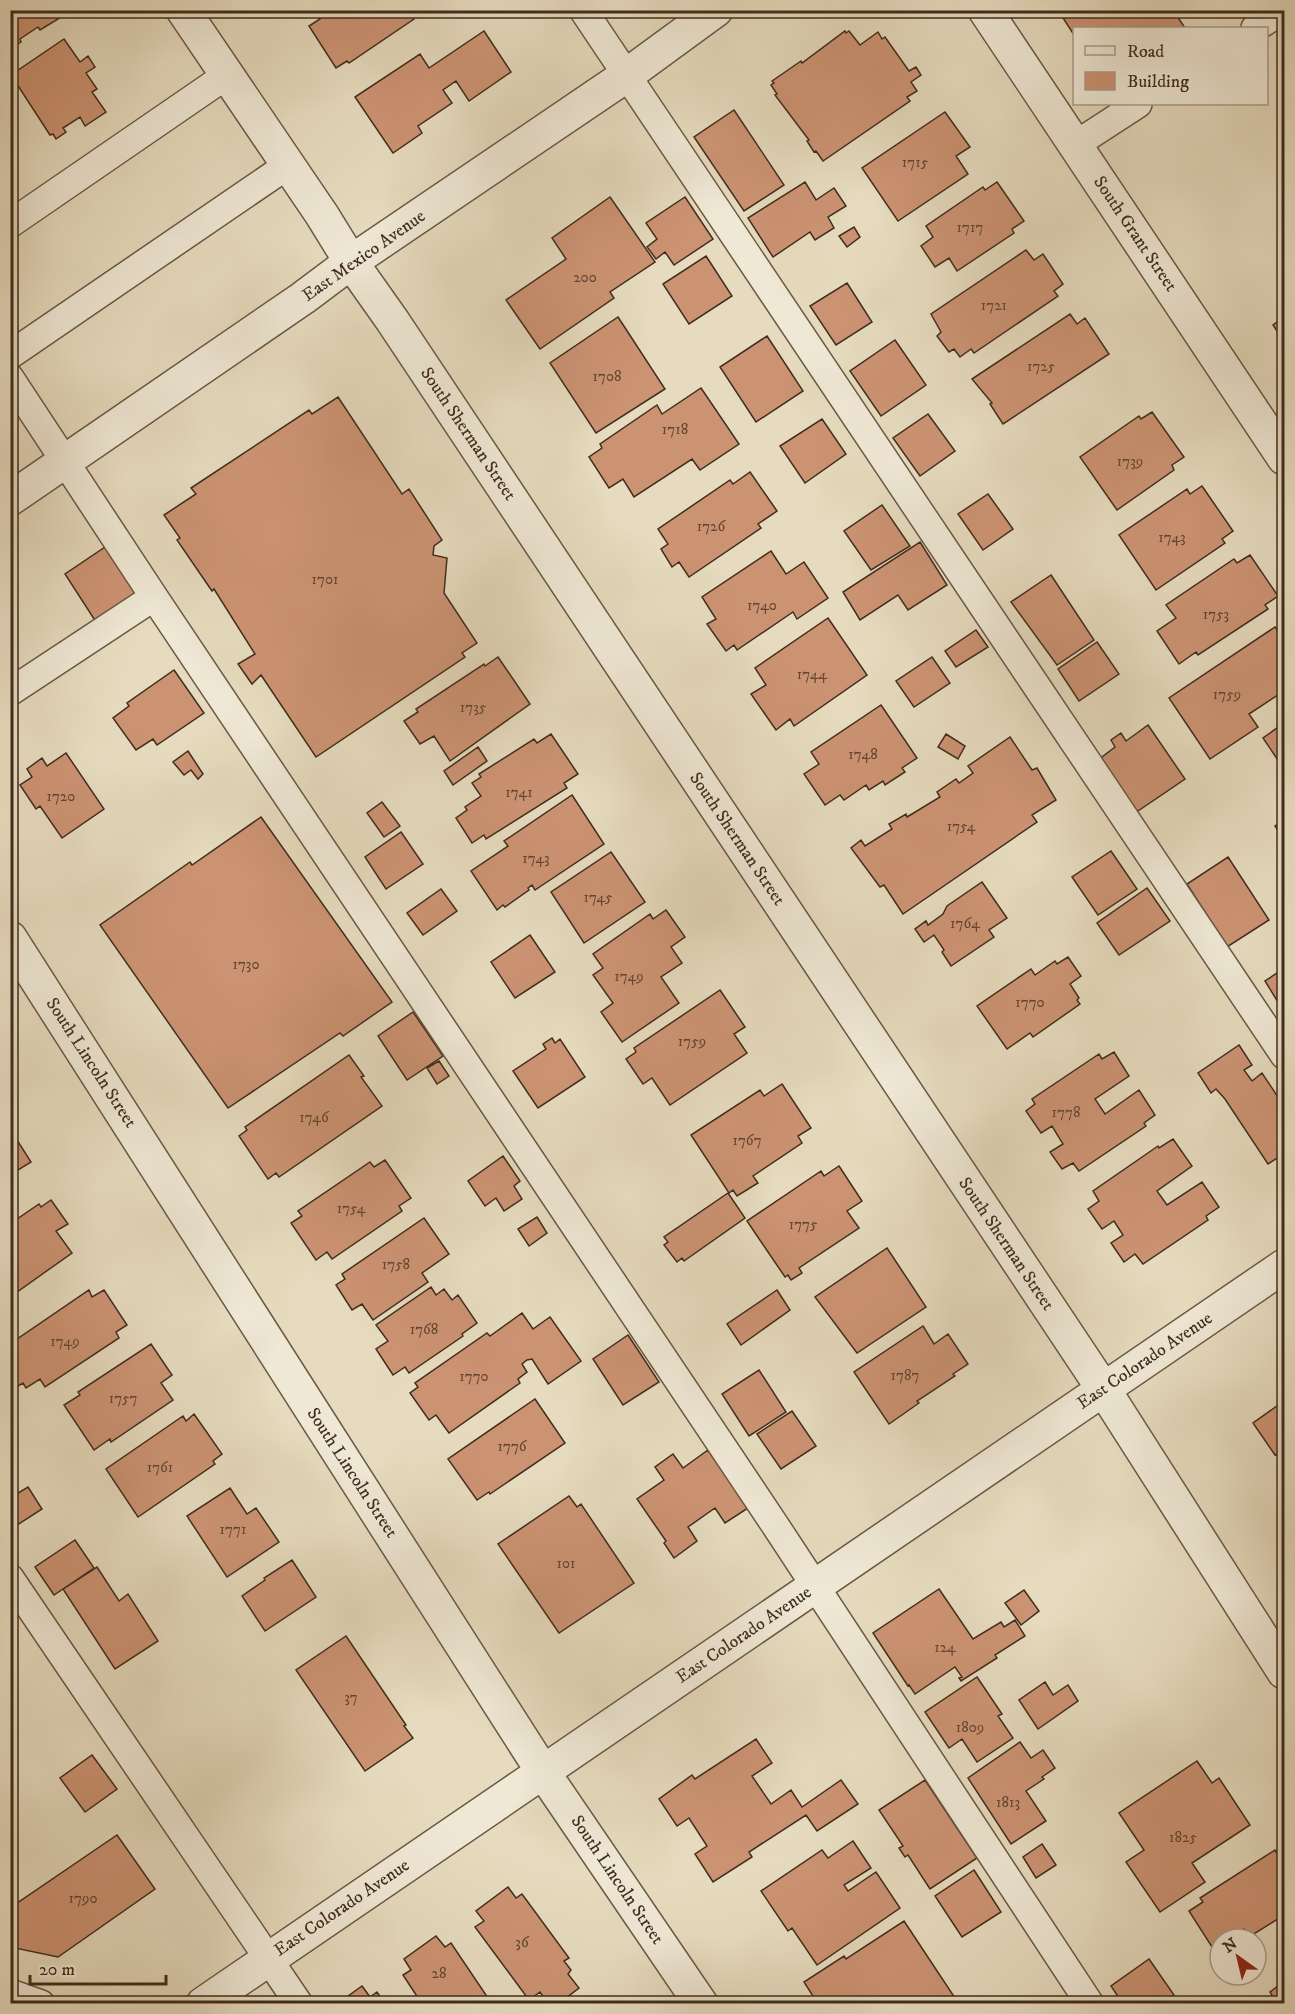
<svg xmlns="http://www.w3.org/2000/svg" width="1295" height="2014" font-family="'IM FELL DW Pica',serif">
  <style>
    .building { fill: #cc9373; stroke: #402d1d; stroke-width: 1.5 }
    .lines { fill: none; stroke-linecap: round; stroke-linejoin: round }
    .service-casing { stroke: #6a5845; stroke-width: 30 }
    .minor-casing { stroke: #6a5845; stroke-width: 36 }
    .service { stroke: #efe8d5; stroke-width: 27 }
    .minor { stroke: #efe8d5; stroke-width: 33 }
    .labels { text-anchor: middle; dominant-baseline: central; stroke-width: 4.5; stroke-linejoin: round; paint-order: stroke }
    .number-label { font-size: 15px; fill: #634632 }
    .street-label { font-size: 18px; fill: #402d1d; stroke: #efe8d5 }
  </style>
  <rect width="100%" height="100%" fill="#e6dbbe"/>
  <filter id="stains"><feTurbulence type="fractalNoise" baseFrequency=".00333" numOctaves="4"/><feColorMatrix values="0 0 0 0 .2 0 0 0 0 .09 0 0 0 0 .02 0 0 0 .5 -.17"/></filter>
  <radialGradient id="worn" r=".72"><stop offset=".6" stop-color="#630" stop-opacity="0"/><stop offset="1" stop-color="#630" stop-opacity=".3"/></radialGradient>
  <path class="building" d="M 10,10 L 60,10 L 63,16 L 40,30 L 38,27 L 20,39 L 21,42 L 10,49 Z
    M 324,10 L 409,10 L 414,19 L 349,63 L 347,61 L 336,68 L 309,26 L 320,19 L 317,15 Z
    M 1058,10 L 1173,10 L 1185,28 L 1074,28 L 1074,35 Z
    M 484,31 L 511,72 L 469,101 L 456,81 L 443,90 L 452,103 L 418,126 L 422,133 L 393,153 L 355,97 L 420,54 L 429,68 Z
    M 845,31 L 846,33 L 849,31 L 860,45 L 878,32 L 882,39 L 885,37 L 909,71 L 916,67 L 921,75 L 911,82 L 917,91 L 907,97 L 910,101 L 823,161 L 816,151 L 814,152 L 807,141 L 809,140 L 775,95 L 777,94 L 771,85 L 774,83 L 772,81 L 801,61 L 802,63 Z
    M 64,39 L 80,62 L 88,56 L 95,67 L 86,73 L 97,89 L 92,92 L 106,112 L 85,126 L 80,117 L 63,128 L 66,132 L 56,139 L 53,134 L 50,135 L 11,75 Z
    M 734,110 L 784,185 L 744,211 L 694,137 Z
    M 945,112 L 970,147 L 956,156 L 968,174 L 898,221 L 862,168 Z
    M 805,182 L 816,200 L 834,188 L 846,206 L 828,217 L 834,228 L 815,240 L 810,232 L 773,257 L 748,218 Z
    M 997,182 L 1024,221 L 1012,229 L 1014,233 L 957,271 L 949,258 L 935,267 L 921,246 L 933,237 L 926,226 L 983,187 L 985,190 Z
    M 610,197 L 655,262 L 610,292 L 614,298 L 540,349 L 506,300 L 566,259 L 552,238 Z
    M 685,197 L 713,239 L 674,265 L 665,252 L 656,259 L 647,247 L 657,239 L 646,223 Z
    M 854,227 L 860,237 L 847,247 L 839,236 Z
    M 1026,250 L 1034,260 L 1043,254 L 1063,284 L 1054,291 L 1058,296 L 974,353 L 971,349 L 960,357 L 954,349 L 949,352 L 937,336 L 941,332 L 931,314 Z
    M 706,256 L 732,296 L 689,324 L 663,284 Z
    M 847,283 L 872,322 L 836,345 L 810,306 Z
    M 1070,314 L 1077,324 L 1085,318 L 1109,354 L 1003,424 L 990,404 L 992,403 L 972,379 Z
    M 618,317 L 665,389 L 596,433 L 550,363 Z
    M 1284,317 L 1284,335 L 1281,337 L 1273,325 Z
    M 767,336 L 803,391 L 756,422 L 720,367 Z
    M 895,340 L 926,385 L 881,416 L 850,371 Z
    M 701,388 L 739,444 L 700,470 L 692,459 L 634,497 L 623,479 L 609,488 L 589,457 L 602,448 L 600,444 L 657,405 L 662,414 Z
    M 338,397 L 402,494 L 409,489 L 442,540 L 434,546 L 433,555 L 447,558 L 444,593 L 477,643 L 462,653 L 465,657 L 316,757 L 261,675 L 252,684 L 238,664 L 255,654 L 214,589 L 212,591 L 177,540 L 180,538 L 164,515 L 196,494 L 191,488 L 309,410 L 312,414 Z
    M 1152,412 L 1184,457 L 1172,465 L 1174,470 L 1117,510 L 1080,457 L 1139,416 L 1141,419 Z
    M 928,414 L 955,451 L 920,476 L 893,438 Z
    M 822,419 L 846,454 L 805,483 L 780,446 Z
    M 750,472 L 777,511 L 758,524 L 761,528 L 689,577 L 679,562 L 672,567 L 661,549 L 668,544 L 658,529 L 730,480 L 733,484 Z
    M 1202,486 L 1233,531 L 1222,539 L 1225,543 L 1156,590 L 1119,535 L 1187,489 L 1190,494 Z
    M 988,494 L 1013,529 L 983,550 L 958,514 Z
    M 882,505 L 910,546 L 871,570 L 844,531 Z
    M 114,541 L 145,589 L 96,622 L 65,574 Z
    M 920,542 L 947,585 L 908,610 L 898,595 L 860,620 L 843,592 Z
    M 771,551 L 786,574 L 804,562 L 828,598 L 797,619 L 793,612 L 737,650 L 734,645 L 726,651 L 707,624 L 716,619 L 702,597 Z
    M 1250,555 L 1278,596 L 1265,605 L 1268,609 L 1198,655 L 1196,652 L 1179,664 L 1157,631 L 1176,618 L 1166,605 L 1234,559 L 1237,563 Z
    M 1051,575 L 1094,640 L 1057,665 L 1011,602 Z
    M 828,618 L 867,675 L 794,726 L 790,719 L 776,730 L 751,694 L 766,685 L 755,668 Z
    M 1275,627 L 1278,631 L 1284,627 L 1284,691 L 1249,714 L 1258,727 L 1210,759 L 1169,698 Z
    M 976,630 L 988,647 L 956,667 L 945,651 Z
    M 1097,642 L 1119,674 L 1079,701 L 1058,669 Z
    M 498,657 L 530,704 L 450,761 L 434,736 L 420,744 L 404,721 L 418,712 L 416,709 L 484,664 L 485,666 Z
    M 932,657 L 950,683 L 914,707 L 896,681 Z
    M 174,670 L 204,713 L 157,745 L 153,739 L 136,750 L 113,718 L 129,706 L 127,703 Z
    M 881,705 L 917,758 L 902,768 L 905,772 L 885,785 L 883,781 L 869,790 L 866,785 L 844,800 L 840,795 L 825,805 L 804,774 L 819,764 L 811,752 Z
    M 1284,723 L 1284,769 L 1263,738 Z
    M 1148,725 L 1185,779 L 1135,813 L 1098,760 L 1115,747 L 1111,740 L 1121,733 L 1126,741 Z
    M 551,734 L 578,774 L 564,783 L 567,788 L 486,839 L 484,835 L 472,843 L 456,818 L 467,810 L 465,807 L 481,796 L 472,783 L 481,777 L 479,774 L 534,739 L 537,743 Z
    M 946,734 L 965,746 L 958,759 L 938,747 Z
    M 1010,737 L 1032,770 L 1037,768 L 1056,800 L 1032,815 L 1037,822 L 903,914 L 884,885 L 880,887 L 851,848 L 861,840 L 865,846 L 892,829 L 889,824 L 906,814 L 907,817 L 940,797 L 937,792 L 956,779 L 959,783 L 973,773 L 968,766 Z
    M 478,747 L 487,761 L 453,785 L 444,771 Z
    M 188,751 L 203,774 L 198,779 L 191,770 L 184,775 L 173,762 Z
    M 66,753 L 104,809 L 62,838 L 40,806 L 36,809 L 20,785 L 32,777 L 27,769 L 42,758 L 47,766 Z
    M 572,795 L 604,844 L 535,890 L 532,885 L 528,888 L 529,890 L 505,907 L 503,905 L 497,910 L 471,871 L 508,846 L 504,841 Z
    M 382,802 L 400,826 L 384,837 L 367,813 Z
    M 261,817 L 392,1002 L 343,1036 L 340,1033 L 228,1108 L 100,925 L 190,862 L 192,865 Z
    M 1284,820 L 1284,840 L 1275,826 Z
    M 401,832 L 423,864 L 386,889 L 365,857 Z
    M 1111,851 L 1137,889 L 1098,915 L 1072,877 Z
    M 611,852 L 645,902 L 584,943 L 551,892 Z
    M 1228,857 L 1269,920 L 1227,947 L 1187,884 Z
    M 982,882 L 1007,918 L 989,930 L 994,937 L 951,966 L 942,952 L 944,950 L 934,935 L 924,942 L 915,929 L 926,921 L 928,925 L 943,914 L 947,906 Z
    M 1147,888 L 1170,921 L 1119,955 L 1097,923 Z
    M 441,889 L 457,911 L 423,935 L 407,913 Z
    M 666,910 L 685,937 L 671,947 L 682,963 L 661,977 L 679,1003 L 622,1042 L 601,1012 L 613,1003 L 593,975 L 603,968 L 593,954 L 650,914 L 653,919 Z
    M 530,935 L 555,972 L 515,998 L 491,962 Z
    M 1068,957 L 1081,976 L 1070,984 L 1079,998 L 1077,1000 L 1080,1004 L 1033,1037 L 1030,1033 L 1007,1049 L 977,1006 L 1031,969 L 1035,975 L 1055,961 L 1057,964 Z
    M 1283,969 L 1284,972 L 1284,1012 L 1265,981 Z
    M 720,990 L 745,1027 L 734,1034 L 747,1053 L 670,1105 L 652,1078 L 643,1084 L 626,1059 L 636,1052 L 634,1048 Z
    M 413,1012 L 443,1056 L 407,1080 L 378,1036 Z
    M 552,1038 L 555,1043 L 560,1039 L 585,1077 L 538,1108 L 513,1071 L 546,1049 L 543,1044 Z
    M 1239,1045 L 1252,1065 L 1244,1070 L 1252,1081 L 1262,1073 L 1284,1106 L 1284,1158 L 1282,1155 L 1268,1164 L 1225,1099 L 1216,1089 L 1211,1093 L 1198,1073 Z
    M 1114,1052 L 1129,1076 L 1095,1099 L 1105,1114 L 1139,1090 L 1155,1115 L 1144,1123 L 1146,1126 L 1079,1171 L 1073,1163 L 1062,1169 L 1050,1152 L 1063,1144 L 1052,1126 L 1041,1133 L 1026,1111 L 1035,1104 L 1032,1099 L 1099,1054 L 1102,1059 Z
    M 349,1055 L 364,1076 L 361,1077 L 382,1106 L 279,1177 L 276,1173 L 268,1179 L 239,1136 L 247,1130 L 245,1127 Z
    M 439,1061 L 449,1076 L 437,1084 L 427,1068 Z
    M 782,1084 L 811,1128 L 798,1136 L 802,1143 L 753,1176 L 758,1183 L 737,1196 L 733,1190 L 729,1193 L 691,1135 L 760,1090 L 764,1096 Z
    M 10,1129 L 31,1162 L 10,1175 Z
    M 1173,1139 L 1192,1166 L 1157,1191 L 1167,1205 L 1202,1182 L 1219,1207 L 1206,1216 L 1208,1220 L 1143,1264 L 1135,1254 L 1124,1262 L 1111,1243 L 1123,1235 L 1114,1221 L 1102,1229 L 1088,1209 L 1099,1201 L 1093,1191 L 1158,1146 L 1159,1148 Z
    M 503,1156 L 520,1181 L 514,1186 L 522,1199 L 504,1211 L 496,1198 L 485,1206 L 468,1181 Z
    M 385,1160 L 411,1198 L 399,1206 L 402,1211 L 332,1259 L 327,1252 L 316,1260 L 291,1223 L 302,1216 L 298,1211 L 370,1162 L 374,1167 Z
    M 839,1166 L 862,1201 L 847,1211 L 859,1228 L 799,1268 L 802,1273 L 791,1280 L 788,1275 L 785,1277 L 747,1221 L 821,1171 L 824,1176 Z
    M 728,1193 L 745,1218 L 684,1261 L 682,1258 L 677,1262 L 664,1245 L 668,1242 L 664,1237 Z
    M 51,1200 L 68,1224 L 56,1231 L 72,1253 L 10,1297 L 10,1224 L 39,1204 L 41,1207 Z
    M 537,1217 L 547,1233 L 529,1246 L 518,1229 Z
    M 424,1218 L 449,1254 L 422,1273 L 428,1282 L 373,1320 L 362,1304 L 352,1310 L 336,1285 L 345,1279 L 342,1274 Z
    M 887,1248 L 926,1307 L 857,1353 L 815,1297 Z
    M 431,1287 L 436,1295 L 444,1289 L 452,1300 L 458,1295 L 477,1323 L 462,1334 L 463,1336 L 409,1373 L 405,1367 L 393,1375 L 376,1349 L 388,1341 L 376,1325 Z
    M 89,1290 L 92,1297 L 104,1290 L 127,1325 L 116,1332 L 119,1338 L 45,1387 L 40,1379 L 26,1388 L 23,1383 L 10,1391 L 10,1344 Z
    M 777,1290 L 790,1310 L 741,1345 L 727,1324 Z
    M 522,1313 L 533,1329 L 550,1317 L 581,1361 L 548,1384 L 532,1359 L 527,1360 L 522,1364 L 527,1372 L 518,1379 L 520,1383 L 449,1433 L 436,1415 L 429,1420 L 410,1393 L 418,1387 L 415,1383 L 487,1333 L 490,1336 Z
    M 923,1326 L 934,1344 L 948,1334 L 968,1364 L 953,1374 L 955,1376 L 917,1401 L 919,1403 L 889,1424 L 854,1372 Z
    M 628,1335 L 659,1382 L 623,1405 L 593,1359 Z
    M 151,1344 L 172,1375 L 161,1383 L 173,1400 L 111,1442 L 110,1439 L 94,1450 L 64,1405 L 80,1395 L 78,1392 Z
    M 759,1370 L 786,1412 L 749,1436 L 722,1394 Z
    M 535,1399 L 565,1443 L 490,1494 L 489,1492 L 477,1500 L 448,1459 Z
    M 1284,1401 L 1284,1465 L 1277,1454 L 1275,1455 L 1253,1423 Z
    M 792,1411 L 816,1446 L 781,1469 L 757,1434 Z
    M 194,1414 L 222,1454 L 213,1461 L 215,1464 L 138,1517 L 106,1469 L 183,1416 L 186,1421 Z
    M 708,1450 L 748,1508 L 725,1523 L 715,1508 L 688,1527 L 697,1541 L 674,1558 L 664,1543 L 666,1541 L 637,1499 L 664,1480 L 655,1467 L 673,1454 L 683,1468 Z
    M 28,1487 L 42,1509 L 11,1529 L 10,1498 Z
    M 230,1488 L 247,1514 L 256,1508 L 279,1542 L 227,1577 L 187,1516 Z
    M 569,1496 L 577,1507 L 581,1504 L 634,1583 L 559,1633 L 498,1544 Z
    M 75,1540 L 94,1568 L 54,1595 L 35,1567 Z
    M 292,1560 L 316,1597 L 265,1631 L 242,1596 L 265,1580 L 264,1578 Z
    M 97,1567 L 119,1601 L 128,1594 L 158,1641 L 115,1669 L 63,1589 Z
    M 939,1589 L 973,1639 L 1001,1622 L 1004,1627 L 1015,1620 L 1025,1636 L 995,1655 L 997,1658 L 961,1681 L 959,1678 L 962,1677 L 955,1667 L 915,1694 L 909,1685 L 908,1686 L 873,1633 Z
    M 1024,1590 L 1039,1611 L 1021,1625 L 1005,1603 Z
    M 346,1636 L 406,1725 L 404,1726 L 413,1738 L 365,1771 L 296,1670 Z
    M 977,1677 L 1002,1714 L 998,1716 L 1013,1738 L 977,1762 L 962,1739 L 949,1748 L 925,1712 Z
    M 1045,1682 L 1053,1695 L 1068,1685 L 1078,1701 L 1038,1729 L 1019,1700 Z
    M 756,1739 L 772,1763 L 752,1776 L 771,1804 L 791,1790 L 802,1807 L 841,1780 L 858,1804 L 817,1831 L 806,1815 L 749,1852 L 752,1857 L 713,1882 L 695,1854 L 707,1846 L 689,1818 L 677,1826 L 659,1799 L 692,1775 L 695,1779 Z
    M 1020,1742 L 1031,1758 L 1043,1750 L 1055,1768 L 1042,1777 L 1044,1779 L 1026,1791 L 1046,1821 L 1011,1844 L 968,1778 Z
    M 92,1755 L 117,1789 L 85,1812 L 60,1778 Z
    M 1197,1761 L 1212,1783 L 1219,1778 L 1250,1825 L 1192,1863 L 1205,1882 L 1160,1912 L 1126,1862 L 1144,1850 L 1119,1813 Z
    M 925,1780 L 977,1858 L 930,1889 L 908,1855 L 905,1857 L 899,1848 L 903,1846 L 879,1810 Z
    M 117,1835 L 155,1889 L 58,1957 L 10,1947 L 10,1908 Z
    M 853,1841 L 871,1868 L 844,1885 L 848,1891 L 876,1872 L 900,1908 L 817,1965 L 792,1928 L 788,1931 L 761,1891 L 822,1850 L 828,1858 Z
    M 1042,1844 L 1056,1865 L 1036,1878 L 1023,1857 Z
    M 1284,1846 L 1284,1915 L 1249,1937 L 1244,1929 L 1233,1936 L 1232,1934 L 1225,1939 L 1220,1939 L 1220,1942 L 1212,1947 L 1189,1911 L 1203,1902 L 1200,1898 L 1275,1850 L 1276,1852 Z
    M 974,1870 L 1001,1912 L 962,1937 L 935,1896 Z
    M 508,1887 L 516,1898 L 522,1894 L 569,1958 L 564,1961 L 571,1970 L 568,1974 L 579,1988 L 558,2004 L 548,2004 L 540,1992 L 529,2000 L 475,1927 L 484,1921 L 476,1911 Z
    M 904,1921 L 955,1998 L 946,2004 L 818,2004 L 804,1982 L 844,1956 L 846,1959 Z
    M 436,1936 L 445,1947 L 451,1943 L 492,2004 L 422,2004 L 403,1975 L 411,1970 L 404,1959 Z
    M 1149,1959 L 1174,1995 L 1161,2004 L 1123,2004 L 1111,1986 Z
    M 1284,1979 L 1284,2004 L 1277,2004 L 1270,1992 L 1282,1983 L 1281,1982 Z
    M 362,1986 L 370,1997 L 377,1992 L 385,2004 L 337,2004 Z"/>
  <g class="lines">
    <defs>
      <path id="service" d="M 583,10 L 1284,1055
        M 1255,28 L 1283,10
        M 1075,145 L 1138,104
        M 10,224 L 227,75
        M 10,355 L 288,165
        M 10,378 L 154,597 L 773,1522 L 1090,2004
        M 10,692 L 154,597
        M 10,1578 L 299,2004
        M 10,1993 L 41,2004"/>
      <path id="minor" d="M 183,10 L 322,215 L 351,262 L 392,320 L 1104,1390 L 1284,1672
        M 985,10 L 1284,458
        M 10,499 L 303,298 L 351,262 L 627,75 L 716,10
        M 10,938 L 543,1772 L 701,2004
        M 203,2004 L 1284,1266"/>
    </defs>
    <use href="#service" class="service-casing"/>
    <use href="#minor" class="minor-casing"/>
    <use href="#service" class="service"/>
    <use href="#minor" class="minor"/>
  </g>
  <g class="labels">
    <g class="number-label">
      <text x="915" y="162">1715</text>
      <text x="970" y="227">1717</text>
      <text x="585" y="277">200</text>
      <text x="994" y="305">1721</text>
      <text x="1041" y="366">1725</text>
      <text x="607" y="376">1708</text>
      <text x="675" y="429">1718</text>
      <text x="1130" y="461">1739</text>
      <text x="711" y="526">1726</text>
      <text x="1172" y="537">1743</text>
      <text x="325" y="579">1701</text>
      <text x="762" y="605">1740</text>
      <text x="1216" y="614">1753</text>
      <text x="812" y="674">1744</text>
      <text x="1227" y="694">1759</text>
      <text x="473" y="707">1735</text>
      <text x="863" y="754">1748</text>
      <text x="519" y="792">1741</text>
      <text x="61" y="796">1720</text>
      <text x="961" y="826">1754</text>
      <text x="536" y="858">1743</text>
      <text x="598" y="897">1745</text>
      <text x="965" y="923">1764</text>
      <text x="246" y="964">1730</text>
      <text x="629" y="976">1749</text>
      <text x="1030" y="1002">1770</text>
      <text x="692" y="1041">1759</text>
      <text x="1066" y="1112">1778</text>
      <text x="314" y="1117">1746</text>
      <text x="747" y="1140">1767</text>
      <text x="351" y="1208">1754</text>
      <text x="803" y="1224">1775</text>
      <text x="396" y="1264">1758</text>
      <text x="424" y="1329">1768</text>
      <text x="65" y="1341">1749</text>
      <text x="905" y="1375">1787</text>
      <text x="474" y="1376">1770</text>
      <text x="123" y="1398">1757</text>
      <text x="512" y="1446">1776</text>
      <text x="160" y="1467">1761</text>
      <text x="233" y="1529">1771</text>
      <text x="566" y="1563">101</text>
      <text x="945" y="1647">124</text>
      <text x="351" y="1697">37</text>
      <text x="970" y="1727">1809</text>
      <text x="1008" y="1802">1813</text>
      <text x="1183" y="1837">1825</text>
      <text x="83" y="1898">1790</text>
      <text x="522" y="1942">36</text>
      <text x="439" y="1973">28</text>
    </g>
    <g class="street-label">
      <text transform="translate(1135 234) rotate(56)">South Grant Street</text>
      <text transform="translate(364 256) rotate(-35)">East Mexico Avenue</text>
      <text transform="translate(468 434) rotate(56)">South Sherman Street</text>
      <text transform="translate(737 839) rotate(56)">South Sherman Street</text>
      <text transform="translate(91 1063) rotate(57)">South Lincoln Street</text>
      <text transform="translate(1006 1244) rotate(56)">South Sherman Street</text>
      <text transform="translate(1145 1361) rotate(-34)">East Colorado Avenue</text>
      <text transform="translate(352 1473) rotate(57)">South Lincoln Street</text>
      <text transform="translate(744 1635) rotate(-34)">East Colorado Avenue</text>
      <text transform="translate(617 1880) rotate(56)">South Lincoln Street</text>
      <text transform="translate(342 1908) rotate(-34)">East Colorado Avenue</text>
    </g>
  </g>
  <rect width="1295" height="2014" fill="none" stroke="#e6dbbe" stroke-width="36"/>
  <rect x="12" y="12" width="1271" height="1990" fill="none" stroke="#402d1d" stroke-width="3"/>
  <rect x="18" y="18" width="1259" height="1978" fill="none" stroke="#402d1d" stroke-width="1.5"/>
  <rect x="1073" y="27" width="195" height="78" fill="#efe8d5" stroke="#a99d8b" stroke-width="1.5"/>
  <rect x="1085" y="46" width="30" height="9" fill="#efe8d5" stroke="#a99d8b" stroke-width="1.5"/>
  <text x="1127" y="57" font-size="18" fill="#402d1d">Road</text>
  <rect x="1085" y="72" width="30" height="18" fill="#cc9373" stroke="#a99d8b" stroke-width="1.5"/>
  <text x="1127" y="87" font-size="18" fill="#402d1d">Building</text>
  <g transform="translate(1238 1957) rotate(326)"><circle r="28" fill="#efe8d5" stroke="#a99d8b" stroke-width="1.5"/>
  <path d="M0-4.5L10 22L0 15L-10 22Z" fill="#8f2418"/>
  <text y="-9" font-size="16" font-weight="bold" text-anchor="middle" fill="#402d1d">N</text>
  </g>
  <path d="M30 1975v9h136v-9" fill="none" stroke="#402d1d" stroke-width="3"/>
  <text x="39" y="1975" font-size="18" fill="#402d1d" stroke="#efe8d5" stroke-width="4.5" paint-order="stroke">20 m</text>
  <rect width="100%" height="100%" filter="url(#stains)"/>
  <rect width="100%" height="100%" fill="url(#worn)"/>
</svg>
